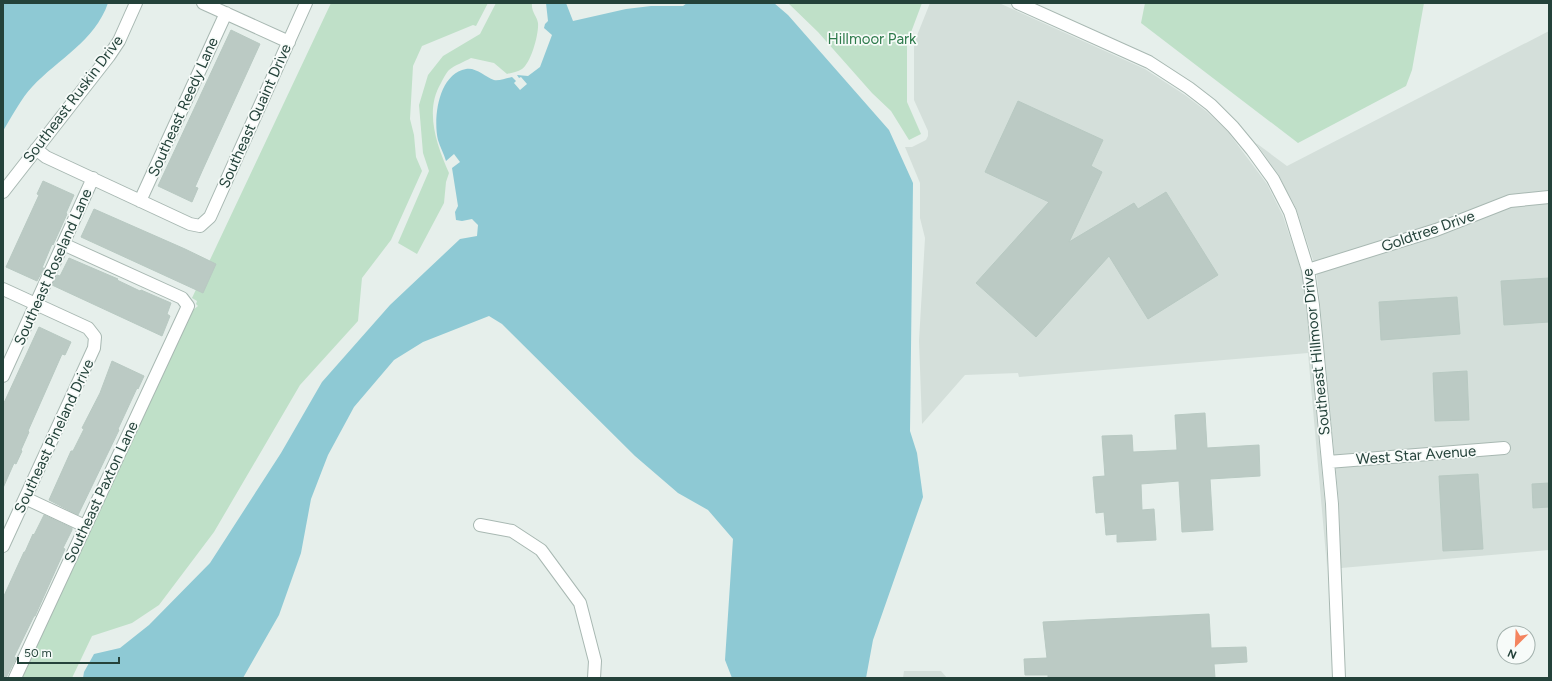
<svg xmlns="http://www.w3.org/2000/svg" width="1552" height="681" font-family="Figtree,sans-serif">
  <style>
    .built { fill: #d4dfda }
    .green { fill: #bfe0c8 }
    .water { fill: #8ec9d4 }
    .building { fill: #bbcac4; stroke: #b8c9c2 }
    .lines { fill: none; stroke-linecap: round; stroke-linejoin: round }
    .minor-casing { stroke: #a8b8b2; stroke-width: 14 }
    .minor { stroke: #fff; stroke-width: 12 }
    .labels { text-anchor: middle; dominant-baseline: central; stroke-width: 3.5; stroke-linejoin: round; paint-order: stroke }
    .park-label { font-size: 15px; fill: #2d7a4b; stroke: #f7fbf9 }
    .street-label { font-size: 15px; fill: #24423a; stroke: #f7fbf9 }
  </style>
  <rect width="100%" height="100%" fill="#e6efeb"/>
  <path class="built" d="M 930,3 L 999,3 L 1145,69 L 1185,95 L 1206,111 L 1228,132 L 1267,184 L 1283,216 L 1302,273 L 1306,306 L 1325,506 L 1327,567 L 1308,353 L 1019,377 L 1018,373 L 965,375 L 922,424 L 919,341 L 925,238 L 920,218 L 920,183 L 905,147 L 912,147 L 926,140 L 928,136 L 928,131 L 914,100 L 914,43 Z
    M 1549,31 L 1549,550 L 1341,568 L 1339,503 L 1320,304 L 1316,269 L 1296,208 L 1278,174 L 1256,143 L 1287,166 Z
    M 904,671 L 941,671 L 947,678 L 903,678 Z"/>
  <path class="green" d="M 331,3 L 488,3 L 476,26 L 473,25 L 422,46 L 413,66 L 410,119 L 414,135 L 416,157 L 422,171 L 391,240 L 362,278 L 358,321 L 300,385 L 214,532 L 159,605 L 132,623 L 92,636 L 72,678 L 22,678 L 193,310 L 198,306 L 196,304 L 197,301 L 192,298 Z
    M 496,3 L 532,3 C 531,12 537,16 538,23 C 539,34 531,63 522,69 C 518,72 511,73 507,74 L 494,63 L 471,58 C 464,62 455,65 449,70 C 446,73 443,79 441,83 C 424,111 437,146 449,173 L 446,182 L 444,203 L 417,254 L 398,243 L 429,171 L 423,153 L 419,105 L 428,75 L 443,56 L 480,34 Z
    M 788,3 L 922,3 L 907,43 L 907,102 L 921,134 L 909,140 L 891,111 L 872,93 L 818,32 Z
    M 1145,3 L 1424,3 L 1412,70 L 1406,86 L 1298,143 L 1141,23 Z"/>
  <path class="water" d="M 3,3 L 108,3 C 95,41 58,59 32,87 C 22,97 11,118 3,131 Z
    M 546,3 L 566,3 L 573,21 L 626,9 L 651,6 L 683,6 L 687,3 L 774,3 L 788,15 L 889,130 L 913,183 L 910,431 L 917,453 L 923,497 L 873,640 L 866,678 L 732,678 L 725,660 L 733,539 L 708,510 L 678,493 L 635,456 L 502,324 L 489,316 L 423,342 L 394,360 L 354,407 L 328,455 L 311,499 L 301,553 L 279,615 L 243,678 L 83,678 L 84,672 L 94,654 L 120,648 L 149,625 L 210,563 L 281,453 L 322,382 L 390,305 L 460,239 L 477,236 L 478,225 L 472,219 L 462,221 L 456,220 L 455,212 L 458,206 L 452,168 L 460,162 L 454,154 L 446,161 C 444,154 440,147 438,140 C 433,119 438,74 466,69 C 476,67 485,77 494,80 C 499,81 507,78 512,77 L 516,81 L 514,83 L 520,90 L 527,84 L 521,77 L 519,78 L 517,75 L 528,76 L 540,67 L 552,35 L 544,28 L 545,24 L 548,21 Z"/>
  <path class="building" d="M 231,30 L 260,44 L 203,169 L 195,187 L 198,188 L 192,202 L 158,186 Z
    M 1018,101 L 1103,140 L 1091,166 L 1102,172 L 1069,242 L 1134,203 L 1138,209 L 1166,192 L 1218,275 L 1148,319 L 1109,256 L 1036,337 L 976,283 L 1049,202 L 985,172 Z
    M 43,181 L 74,195 L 66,213 L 67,214 L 53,245 L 52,244 L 42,268 L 44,268 L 37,281 L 6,267 L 39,195 L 37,194 Z
    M 94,209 L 185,249 L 216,264 L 203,293 L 81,237 Z
    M 69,258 L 118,279 L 117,280 L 140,291 L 141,290 L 171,303 L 167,314 L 170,316 L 162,336 L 52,285 L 57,275 L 60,276 Z
    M 1549,278 L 1549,322 L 1504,325 L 1501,281 Z
    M 1457,297 L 1460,334 L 1381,340 L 1379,302 Z
    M 39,327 L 71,342 L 65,355 L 62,354 L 28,431 L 29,432 L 21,450 L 22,451 L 16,464 L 14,463 L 3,488 L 3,405 Z
    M 112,361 L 144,376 L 138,389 L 137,388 L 118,429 L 119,430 L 78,515 L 49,500 L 71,451 L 73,451 L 84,429 L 82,428 L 100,393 Z
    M 1467,371 L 1469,420 L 1435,421 L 1433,373 Z
    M 1205,413 L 1207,448 L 1259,445 L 1260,476 L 1210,479 L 1213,530 L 1182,532 L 1179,481 L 1141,484 L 1142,510 L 1154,509 L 1156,540 L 1117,542 L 1117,534 L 1106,535 L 1104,512 L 1096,513 L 1093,477 L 1105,476 L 1102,436 L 1132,435 L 1133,452 L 1177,450 L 1175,415 Z
    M 1478,474 L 1483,549 L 1443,551 L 1439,476 Z
    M 1549,483 L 1549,507 L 1533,508 L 1532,484 Z
    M 44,515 L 72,528 L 72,530 L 63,548 L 65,549 L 35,616 L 34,616 L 14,657 L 16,658 L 6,678 L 3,678 L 3,598 L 24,552 L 25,552 L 33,534 L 34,535 Z
    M 1209,614 L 1211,648 L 1246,647 L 1247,662 L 1214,664 L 1215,678 L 1048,678 L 1048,675 L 1025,675 L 1024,659 L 1047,658 L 1043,622 Z"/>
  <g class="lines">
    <defs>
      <path id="minor" d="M 203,3 L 289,42
        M 1018,3 L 1149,62 L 1189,88 L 1211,105 L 1233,127 L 1252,150 L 1273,179 L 1290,212 L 1308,270 L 1313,305 L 1332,504 L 1339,678
        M 36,149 L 46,157 L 190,224 L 200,226 L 210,217 L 306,3
        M 3,192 L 109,56 L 119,41 L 136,3
        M 140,201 L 226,13
        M 1308,270 L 1436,230 L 1510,201 L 1549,197
        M 3,289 L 88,328 L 95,337 L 94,348 L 3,546
        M 3,376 L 93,178
        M 1328,462 L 1504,448
        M 25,498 L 85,526
        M 480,525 L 512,531 L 541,550 L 580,603 L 595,661 L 594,678
        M 15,678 L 188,306 L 182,298 L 63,244"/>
    </defs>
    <use href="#minor" class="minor-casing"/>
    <use href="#minor" class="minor"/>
  </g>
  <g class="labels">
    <g class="park-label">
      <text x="872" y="39">Hillmoor Park</text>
    </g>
    <g class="street-label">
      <text transform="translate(73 99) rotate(-53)">Southeast Ruskin Drive</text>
      <text transform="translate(183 107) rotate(-66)">Southeast Reedy Lane</text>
      <text transform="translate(255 116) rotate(-66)">Southeast Quaint Drive</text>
      <text transform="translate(1428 231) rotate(-19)">Goldtree Drive</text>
      <text transform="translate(53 267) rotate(-66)">Southeast Roseland Lane</text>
      <text transform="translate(1316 352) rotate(-96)">Southeast Hillmoor Drive</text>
      <text transform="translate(54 436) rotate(-65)">Southeast Pineland Drive</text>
      <text transform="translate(1416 455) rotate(-4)">West Star Avenue</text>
      <text transform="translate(101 492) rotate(-65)">Southeast Paxton Lane</text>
    </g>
  </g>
  <rect width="1552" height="681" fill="none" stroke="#24423a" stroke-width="8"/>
  <g transform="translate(1516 645) rotate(204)"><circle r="19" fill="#f7fbf9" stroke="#a3b1ad"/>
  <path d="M0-3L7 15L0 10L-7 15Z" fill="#f4845f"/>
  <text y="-6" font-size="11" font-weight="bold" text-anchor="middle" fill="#24423a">N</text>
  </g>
  <path d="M18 657v6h101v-6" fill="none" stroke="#24423a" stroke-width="2"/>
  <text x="24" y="657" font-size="12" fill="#24423a" stroke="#f7fbf9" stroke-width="3" paint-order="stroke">50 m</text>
</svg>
